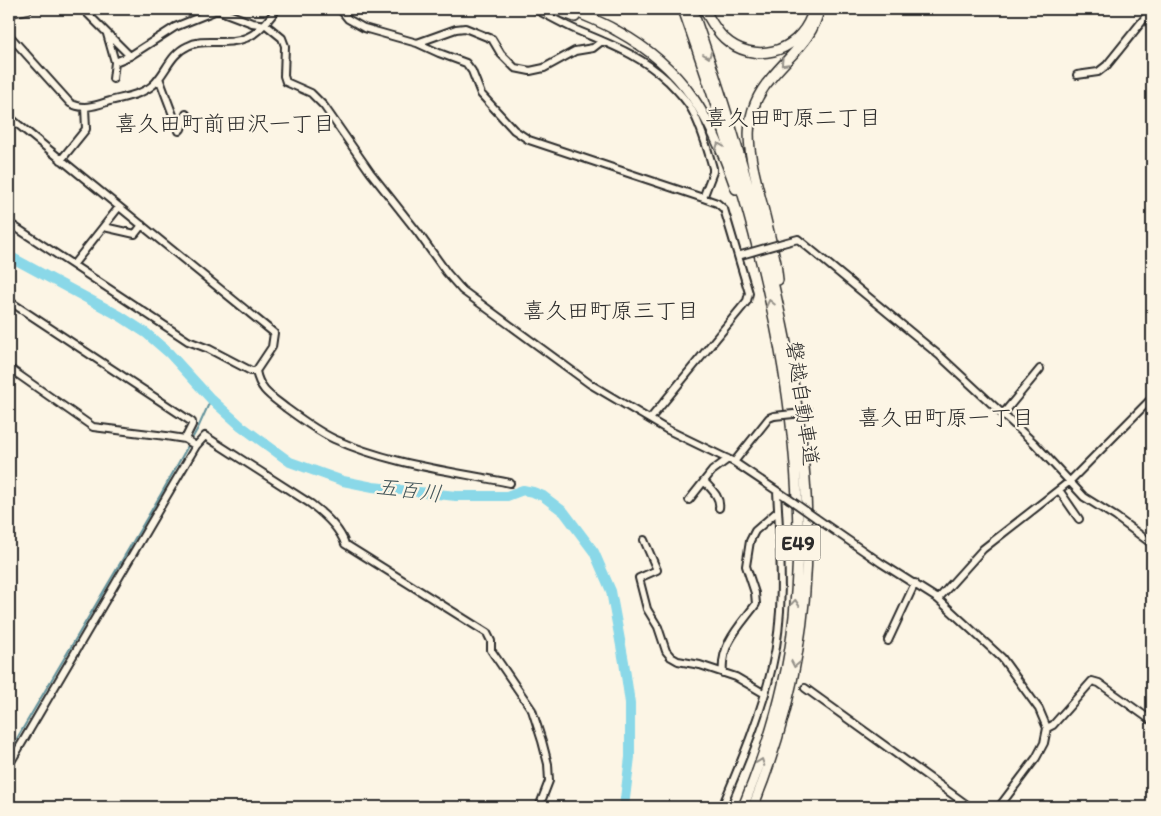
<svg xmlns="http://www.w3.org/2000/svg" width="1161" height="816" font-family="Itim,'Klee One',sans-serif">
  <style>
    .lines { fill: none; stroke-linecap: round; stroke-linejoin: round }
    .stream { stroke: #64939c; stroke-width: 2 }
    .river { stroke: #8ad8e8; stroke-width: 10 }
    .minor-casing { stroke: #2b2b2b; stroke-width: 10 }
    .major-casing { stroke: #2b2b2b; stroke-width: 11 }
    .highway-casing { stroke: #2b2b2b; stroke-width: 12 }
    .minor { stroke: #fcf5e5; stroke-width: 6 }
    .major { stroke: #fcf5e5; stroke-width: 8 }
    .highway { stroke: #fcf5e5; stroke-width: 9 }
    .minor-bridge-casing { stroke: #2b2b2b; stroke-width: 10; stroke-linecap: butt }
    .minor-bridge { stroke: #fcf5e5; stroke-width: 6 }
    .oneway { stroke: #949088 }
    .labels { text-anchor: middle; dominant-baseline: central; stroke-width: 4.5; stroke-linejoin: round; paint-order: stroke }
    .shield { fill: #fcf5e5; stroke: #6a6863; stroke-width: 1 }
    .shield-label { font-size: 20px; font-weight: bold; fill: #2b2b2b }
    .street-label { font-size: 21px; fill: #2b2b2b; stroke: #fcf5e5 }
    .neighbourhood-label { font-size: 22px; fill: #2b2b2b; stroke: #fcf5e5 }
    .water-label { font-size: 22px; font-style: italic; fill: #43565a; stroke: #fcf5e5 }
  </style>
  <rect width="100%" height="100%" fill="#fcf5e5"/>
  <filter id="ink" filterUnits="userSpaceOnUse"><feTurbulence type="fractalNoise" baseFrequency=".02" numOctaves="2"/><feDisplacementMap in="SourceGraphic" scale="10" xChannelSelector="R" yChannelSelector="G"/><feConvolveMatrix kernelMatrix="1 2 1 2 8 2 1 2 1" color-interpolation-filters="sRGB"/></filter>
  <g filter="url(#ink)">
    <g class="lines">
      <path class="stream" d="M 9,752 L 161,494 L 198,428 L 211,399"/>
      <path class="river" d="M 9,256 L 120,316 L 146,333 L 169,353 L 211,399 L 241,426 L 290,462 L 343,481 L 373,487 L 456,496 L 507,496 L 523,490 L 533,492 L 543,496 L 564,512 L 594,552 L 611,591 L 624,662 L 630,703 L 630,757 L 624,807"/>
      <defs>
        <path id="minor" d="M 83,9 L 130,56
          M 215,9 L 252,23 L 266,25 L 282,38 L 285,46 L 284,76 L 286,82 L 311,93 L 324,106 L 370,172 L 419,234 L 447,273 L 462,290 L 590,384 L 666,429 L 734,462 L 789,499
          M 340,9 L 348,19 L 364,28 L 417,43 L 439,53 L 466,63 L 472,71 L 481,94 L 514,130 L 529,140 L 703,198 L 717,203 L 724,209 L 738,256 L 741,255
          M 535,9 C 547,15 559,22 572,28 C 608,44 638,53 668,81 C 677,90 686,99 692,110 C 702,128 707,148 713,168 L 713,172 L 703,198
          M 107,34 L 115,62 L 113,79
          M 9,35 L 70,103 C 83,111 97,105 110,101 C 125,97 141,95 153,85 C 166,73 170,54 188,46 C 197,41 208,42 218,42 C 250,43 259,32 277,9
          M 417,43 L 456,29 L 465,28 L 492,39 L 501,54 L 515,68 L 530,71 L 544,68 L 575,51 L 593,48 L 602,41
          M 115,62 L 130,56 L 175,27 L 217,10
          M 1077,75 L 1098,72 L 1107,65 L 1152,9
          M 159,78 L 179,131 L 181,129 L 186,114
          M 9,117 L 274,333 L 272,347 L 256,371 L 251,371 L 209,349 L 188,341 L 73,265 L 119,207
          M 61,160 L 86,129 L 85,107
          M 9,223 L 73,265
          M 104,227 L 135,234 L 142,225
          M 783,243 L 798,239 L 940,356 L 1034,443 L 1084,497 L 1116,517 L 1152,544
          M 9,301 L 192,422 L 192,425 L 185,439
          M 9,368 L 93,427 L 166,436 L 185,439 L 196,446
          M 256,371 C 260,391 271,396 286,408 C 301,419 317,431 334,439 C 389,464 451,471 510,483
          M 1003,414 L 1040,369
          M 650,419 L 747,301 L 749,293 L 738,256
          M 734,462 L 769,418 L 774,416
          M 704,481 C 711,489 721,497 719,508
          M 1059,490 L 1079,519
          M 689,500 L 712,471 L 728,459
          M 816,518 L 881,563 L 938,599 L 1002,658 L 1039,709 L 1047,728 L 1044,743 L 1036,758 L 999,807
          M 644,540 L 657,570 L 639,578 L 647,609 L 658,627 L 666,651 L 671,657 L 678,661 L 700,665 L 736,677 L 765,694
          M 938,599 L 983,549 L 1070,481 L 1152,398
          M 888,641 L 915,583
          M 723,673 C 720,644 740,626 756,604 L 755,593 L 746,566 L 750,541 L 755,531 L 778,511
          M 805,688 L 970,807
          M 1047,728 L 1053,725 L 1092,681 L 1099,683 L 1152,721
          M 9,765 L 196,446 L 205,436 L 311,504 C 324,514 340,528 345,544 L 487,633 L 491,641 L 491,650 L 532,710 L 542,741 L 548,764 L 549,781 L 539,807
          M 722,807 C 741,762 761,715 772,667 C 786,609 780,549 777,491"/>
        <path id="major" d="M 9,13 L 28,9"/>
        <path id="highway" d="M 554,9 L 575,17
          M 569,9 C 585,16 602,22 617,31 C 685,68 711,118 736,189
          M 683,9 C 753,206 820,431 791,641 C 783,698 765,754 743,807
          M 692,9 C 730,117 763,226 785,338 C 797,398 806,460 807,522 C 809,620 790,717 753,807
          M 704,9 C 710,19 715,30 724,38 C 753,65 797,53 811,17
          M 778,280 L 776,263 C 771,241 766,218 760,196 C 749,152 738,115 772,77 C 790,55 814,38 819,9"/>
      </defs>
      <use href="#minor" class="minor-casing"/>
      <use href="#major" class="major-casing"/>
      <use href="#highway" class="highway-casing"/>
      <use href="#minor" class="minor"/>
      <use href="#major" class="major"/>
      <use href="#highway" class="highway"/>
      <defs>
        <path id="minor-bridge" d="M 741,255 L 783,243
          M 774,416 L 813,412
          M 789,499 L 816,518"/>
      </defs>
      <use href="#minor-bridge" class="minor-bridge-casing"/>
      <use href="#minor-bridge" class="minor-bridge"/>
    </g>
    <defs><path id="oneway-chevron" d="M-2-3.5L2.5 0L-2 3.5" fill="none" stroke-width="1.6" stroke-linecap="round" stroke-linejoin="round" transform="scale(1.25)"/></defs>
    <g class="oneway">
      <use href="#oneway-chevron" transform="translate(708 55) rotate(71)"/>
      <use href="#oneway-chevron" transform="translate(784 63) rotate(134)"/>
      <use href="#oneway-chevron" transform="translate(719 146) rotate(-112)"/>
      <use href="#oneway-chevron" transform="translate(770 303) rotate(-103)"/>
      <use href="#oneway-chevron" transform="translate(795 603) rotate(-85)"/>
      <use href="#oneway-chevron" transform="translate(795 664) rotate(101)"/>
      <use href="#oneway-chevron" transform="translate(761 762) rotate(-70)"/>
    </g>
  </g>
  <g class="labels">
    <rect class="shield" x="775.5" y="525.5" width="45" height="35" rx="4"/>
    <g class="shield-label">
      <text x="798" y="543">E49</text>
    </g>
    <g class="street-label">
      <text transform="translate(803 403) rotate(82)">磐越自動車道</text>
    </g>
    <g class="neighbourhood-label">
      <text x="793" y="117">喜久田町原二丁目</text>
      <text x="225" y="123">喜久田町前田沢一丁目</text>
      <text x="611" y="310">喜久田町原三丁目</text>
      <text x="946" y="417">喜久田町原一丁目</text>
    </g>
    <g class="water-label">
      <text transform="translate(409 490) rotate(7)">五百川</text>
    </g>
  </g>
  <rect width="1161" height="816" fill="none" stroke="#fcf5e5" stroke-width="30"/>
  <rect x="15" y="15" width="1131" height="786" fill="none" stroke="#2b2b2b" stroke-width="2" filter="url(#ink)"/>
</svg>
